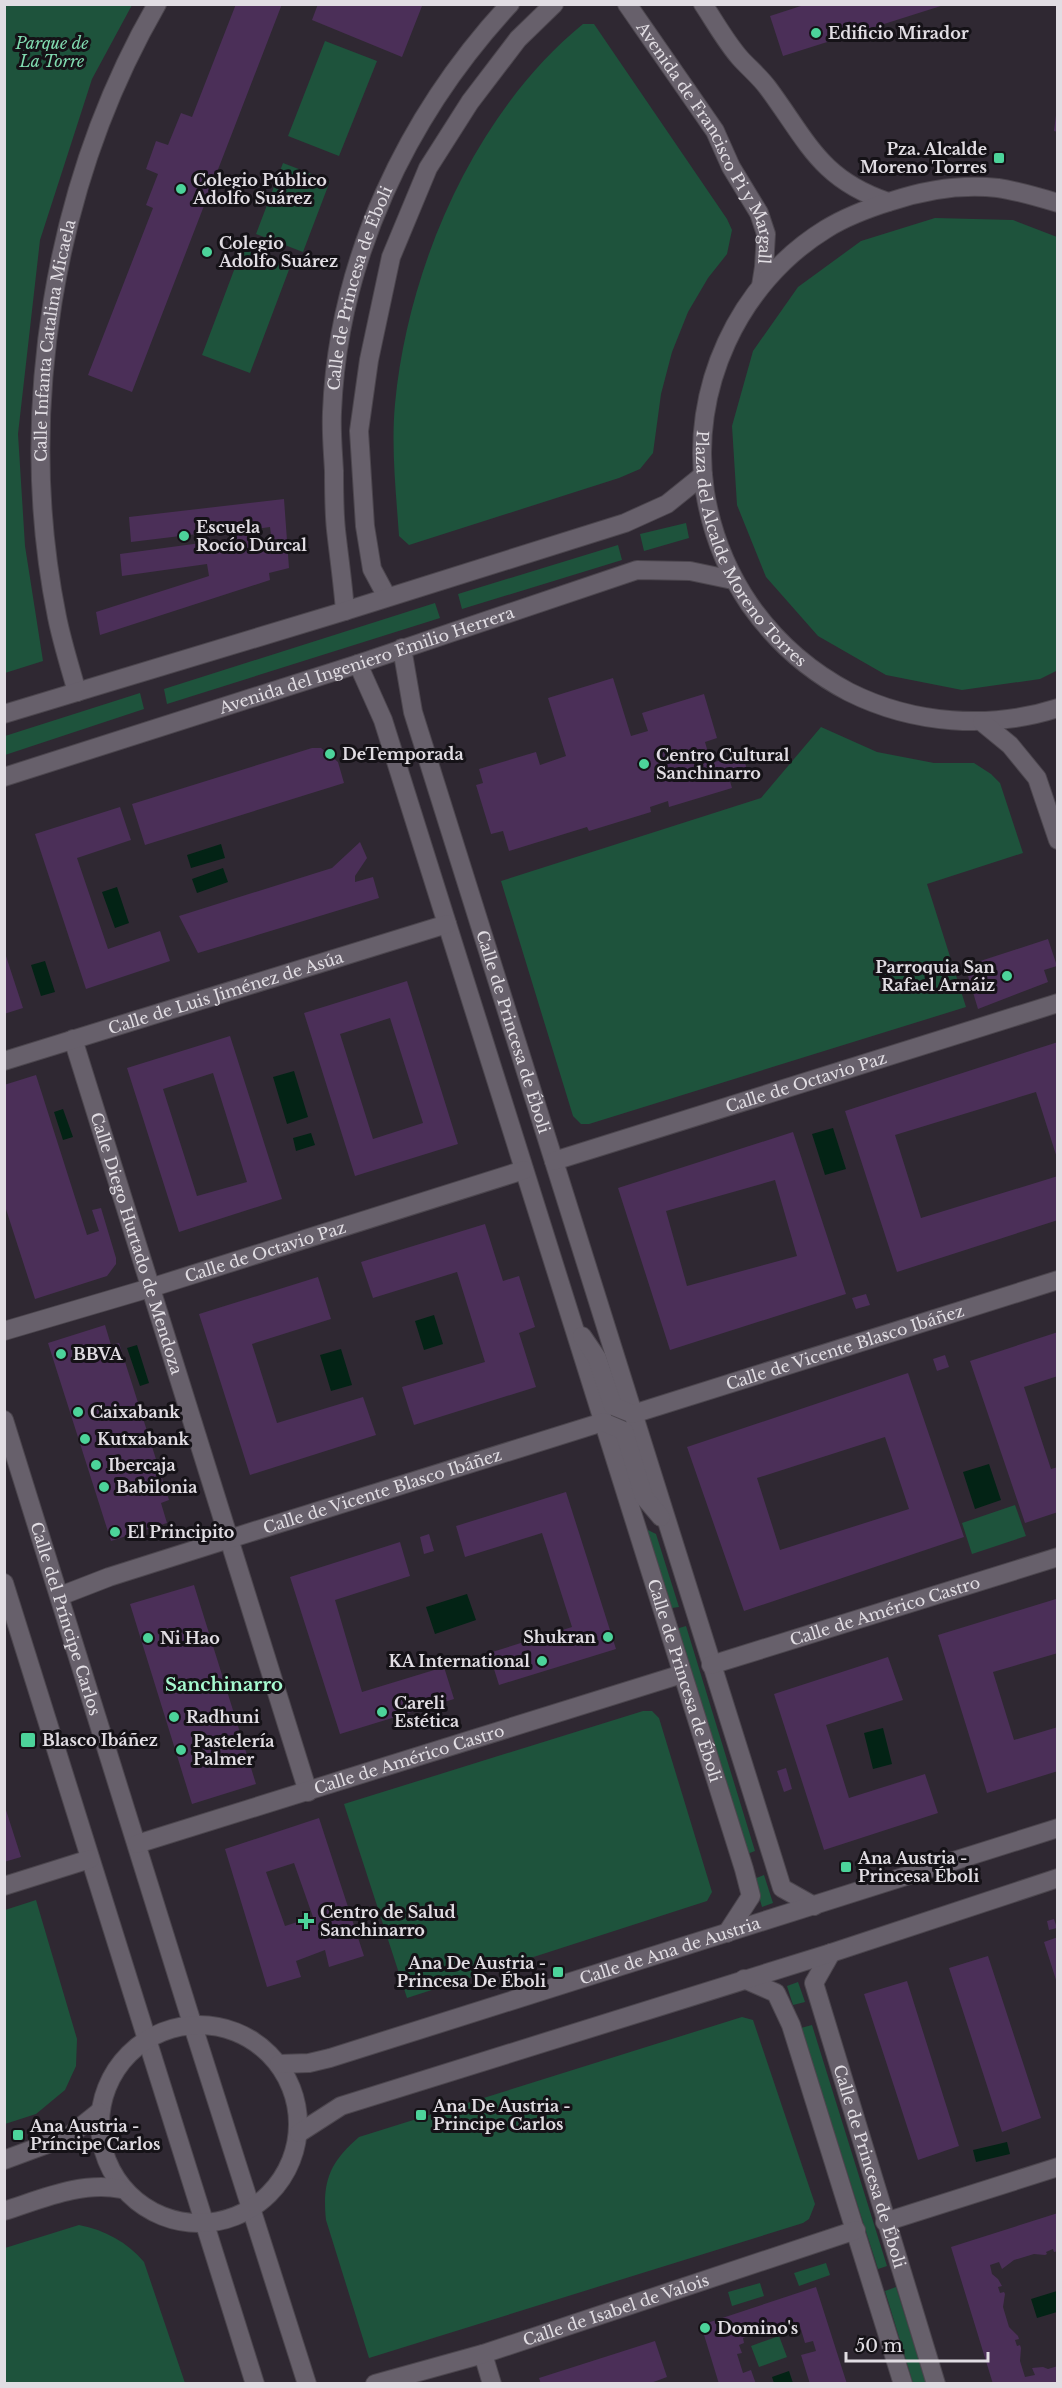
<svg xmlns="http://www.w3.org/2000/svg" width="1062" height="2388" font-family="'Libre Baskerville',serif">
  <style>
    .green { fill: #1e533c }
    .water { fill: #032315 }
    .building { fill: #4b2f58; fill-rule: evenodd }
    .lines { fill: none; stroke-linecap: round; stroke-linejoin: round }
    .street-casing { stroke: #4c464e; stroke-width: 20 }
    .secondary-casing { stroke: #4c464e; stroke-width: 20 }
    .street { stroke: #67606b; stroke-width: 18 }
    .secondary { stroke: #67606b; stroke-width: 18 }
    .poi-dot { fill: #4cd39a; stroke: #151217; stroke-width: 2 }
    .labels { text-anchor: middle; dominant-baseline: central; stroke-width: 6; stroke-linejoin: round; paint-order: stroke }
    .poi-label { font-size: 16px; font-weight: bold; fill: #e1dde3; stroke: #151217; text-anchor: start }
    .park-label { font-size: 16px; font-style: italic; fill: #81dbb0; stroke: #151217 }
    .street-label { font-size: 16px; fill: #e1dde3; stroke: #151217 }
    .neighbourhood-label { font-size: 18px; font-weight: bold; fill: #a6f9cf; stroke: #151217 }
  </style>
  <rect width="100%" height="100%" fill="#2f2832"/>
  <path class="green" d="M 5,4 L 132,5 L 92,79 L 40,240 L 18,434 L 25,546 L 43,661 L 5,673 Z
    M 583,24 L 594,24 L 727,219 L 732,230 L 727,254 L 708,278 L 688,312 L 672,352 L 661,394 L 653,453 L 640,469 L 619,478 L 409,545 L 399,536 C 396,492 391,447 395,404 C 408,266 475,112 583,24 Z
    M 325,41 L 377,61 L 339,156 L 288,136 Z
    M 283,163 L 330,181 L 303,252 L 256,234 Z
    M 935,218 L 1013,220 L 1057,237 L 1058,670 L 1040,679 L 962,690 L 886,675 L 818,636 L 766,577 L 737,505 L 732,426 L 753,351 L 798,287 L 861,241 Z
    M 242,249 L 290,267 L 250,373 L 202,355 Z
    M 686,523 L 689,538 L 644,551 L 640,534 Z
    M 618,545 L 622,560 L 462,609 L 458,594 Z
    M 435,603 L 440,618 L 167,704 L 164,689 Z
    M 140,693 L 144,709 L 5,755 L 5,736 Z
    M 821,727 L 877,752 L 934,763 L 974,763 L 991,774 L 1000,783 L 1023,853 L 927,884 L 966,1007 L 589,1124 L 581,1124 L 573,1116 L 501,881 L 761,798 Z
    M 1015,1505 L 1026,1536 L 972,1554 L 962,1523 Z
    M 646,1529 L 656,1534 L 679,1607 L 672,1608 Z
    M 686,1626 L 755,1851 L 747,1854 L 676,1629 Z
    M 643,1711 L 652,1711 L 659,1718 L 712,1892 L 707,1901 L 407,1998 L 344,1804 Z
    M 764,1875 L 773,1903 L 762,1907 L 754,1879 Z
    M 36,1900 L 77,2039 L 76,2066 L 65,2090 L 36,2114 L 5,2124 L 5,1910 Z
    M 798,1982 L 805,2002 L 793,2005 L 787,1986 Z
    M 742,2017 L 753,2020 L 815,2204 L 809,2219 L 803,2223 L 369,2358 L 326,2220 C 322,2181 330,2162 359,2137 Z
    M 812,2025 L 887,2266 L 878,2269 L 801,2028 Z
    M 79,2225 C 105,2230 127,2242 144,2262 L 185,2383 L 5,2383 L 5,2248 Z
    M 826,2263 L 830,2275 L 799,2286 L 794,2273 Z
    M 760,2283 L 764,2296 L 732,2306 L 728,2292 Z
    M 896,2287 L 926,2383 L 913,2383 L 885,2291 Z
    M 779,2336 L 787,2357 L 759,2367 L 751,2346 Z"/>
  <path class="water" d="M 221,844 L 225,858 L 191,868 L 187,855 Z
    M 223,868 L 228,882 L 197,893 L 192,879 Z
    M 117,887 L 129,923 L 115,928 L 102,892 Z
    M 45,961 L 55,992 L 41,996 L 31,965 Z
    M 294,1071 L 308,1117 L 287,1124 L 273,1077 Z
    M 63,1109 L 73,1137 L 63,1140 L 54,1112 Z
    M 833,1128 L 846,1169 L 825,1175 L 812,1134 Z
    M 311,1133 L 315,1145 L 296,1151 L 293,1138 Z
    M 434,1315 L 443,1344 L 424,1350 L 415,1321 Z
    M 137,1345 L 149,1383 L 140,1386 L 127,1348 Z
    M 341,1349 L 352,1385 L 331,1391 L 320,1355 Z
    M 989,1464 L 1001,1500 L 975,1509 L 963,1472 Z
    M 467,1594 L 476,1620 L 435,1634 L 426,1607 Z
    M 883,1728 L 892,1764 L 873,1769 L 864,1733 Z
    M 1007,2142 L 1010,2154 L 976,2162 L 973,2150 Z
    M 1057,2291 L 1057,2312 L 1037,2318 L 1031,2299 Z
    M 789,2371 L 793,2383 L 774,2383 L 772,2377 Z"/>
  <path class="building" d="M 236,4 L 282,4 L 132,392 L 88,375 L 153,208 L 146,205 L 158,174 L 146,169 L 156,141 L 168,145 L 181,113 L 192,117 Z
    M 318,4 L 419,4 L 422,6 L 402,57 L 312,20 Z
    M 807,4 L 944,4 L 944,5 L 783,56 L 770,16 Z
    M 1056,115 L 1058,115 L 1058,132 L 1054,131 Z
    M 284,499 L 289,568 L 269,573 L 270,580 L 100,635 L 96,612 L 209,576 L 207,564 L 122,576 L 120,554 L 230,539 L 230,530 L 131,542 L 129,517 ZM 270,527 L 273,550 L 251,552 L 249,530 Z
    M 613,678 L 631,736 L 648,731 L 642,713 L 704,694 L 717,738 L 705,742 L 711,763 L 742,754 L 749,775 L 730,781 L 732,788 L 669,807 L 668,801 L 650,807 L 651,812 L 589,831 L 587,827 L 509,851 L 503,831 L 491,834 L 476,785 L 483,783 L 479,769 L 536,752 L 540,765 L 566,756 L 548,698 Z
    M 312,748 L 321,748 L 338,762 L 344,783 L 145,845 L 132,804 Z
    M 120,807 L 131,840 L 77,858 L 108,949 L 160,931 L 170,961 L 86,989 L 35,834 Z
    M 360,842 L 367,858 L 355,876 L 355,882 L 373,877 L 379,898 L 198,953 L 179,916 L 332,868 Z
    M 1048,939 L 1057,966 L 1044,970 L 1048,982 L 978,1009 L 965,966 Z
    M 4,950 L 23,1008 L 4,1014 Z
    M 407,981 L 458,1144 L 355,1176 L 304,1013 ZM 390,1018 L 423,1123 L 373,1139 L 340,1034 Z
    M 230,1036 L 282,1199 L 179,1232 L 127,1068 ZM 213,1073 L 247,1182 L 197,1196 L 163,1089 Z
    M 1058,1042 L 1058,1161 L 1036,1092 L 895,1135 L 921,1218 L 1058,1176 L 1058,1220 L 897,1272 L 845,1111 Z
    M 36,1075 L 87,1235 L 99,1231 L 92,1210 L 101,1208 L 116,1258 L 116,1264 L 107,1276 L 35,1299 L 4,1203 L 4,1085 Z
    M 793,1132 L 846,1294 L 670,1350 L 618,1188 ZM 775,1180 L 797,1256 L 687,1286 L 666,1211 Z
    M 485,1224 L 503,1281 L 519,1276 L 535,1327 L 519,1333 L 536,1387 L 414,1425 L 402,1387 L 485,1362 L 457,1272 L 373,1298 L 361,1262 Z
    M 318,1277 L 331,1319 L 252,1344 L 277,1423 L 363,1397 L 376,1435 L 250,1475 L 199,1314 Z
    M 866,1294 L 870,1305 L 856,1309 L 852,1298 Z
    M 105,1325 L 111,1345 L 119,1343 L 169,1500 L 161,1503 L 167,1523 L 111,1541 L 48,1343 Z
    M 1058,1332 L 1058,1376 L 1024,1387 L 1051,1469 L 1058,1467 L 1058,1512 L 1025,1523 L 970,1361 Z
    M 945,1355 L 949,1367 L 937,1371 L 933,1359 Z
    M 908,1373 L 964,1537 L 744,1611 L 687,1447 ZM 885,1437 L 909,1509 L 780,1550 L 757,1478 Z
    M 566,1492 L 616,1649 L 499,1685 L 489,1653 L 572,1627 L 542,1533 L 465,1557 L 456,1526 Z
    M 429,1534 L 434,1551 L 424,1554 L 420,1537 Z
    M 400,1542 L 410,1576 L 335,1600 L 362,1692 L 444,1667 L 454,1699 L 340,1734 L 290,1577 Z
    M 194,1585 L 256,1784 L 192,1804 L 130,1604 Z
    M 1056,1599 L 1058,1653 L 993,1672 L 1014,1740 L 1058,1727 L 1058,1771 L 987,1793 L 938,1635 Z
    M 888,1657 L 903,1700 L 826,1725 L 849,1798 L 925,1774 L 938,1813 L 824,1850 L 774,1694 Z
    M 786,1768 L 792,1789 L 784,1792 L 777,1771 Z
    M 5,1807 L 21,1857 L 4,1862 L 4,1808 Z
    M 319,1818 L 364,1956 L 329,1967 L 325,1950 L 296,1961 L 301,1977 L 267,1987 L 225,1849 ZM 294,1863 L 313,1917 L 285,1926 L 266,1872 Z
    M 1054,1919 L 1057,1928 L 1049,1930 L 1047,1921 Z
    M 1058,1937 L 1058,1983 L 1057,1983 L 1044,1942 Z
    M 988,1956 L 1041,2118 L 1002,2132 L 949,1968 Z
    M 907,1981 L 959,2146 L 918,2160 L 864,1994 Z
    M 1058,2213 L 1058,2251 L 1054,2252 L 1053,2249 L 1046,2252 L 1047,2254 L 1045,2255 L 1034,2254 L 1014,2260 L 1002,2269 L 999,2262 L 990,2265 L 992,2274 L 998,2279 L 1002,2286 L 998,2287 L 1000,2293 L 1004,2292 L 1005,2294 L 1003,2307 L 1009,2327 L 1018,2336 L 1019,2339 L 1015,2340 L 1017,2346 L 1020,2345 L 1021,2348 L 1020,2361 L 1025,2377 L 1035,2375 L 1032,2368 L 1043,2367 L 1048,2369 L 1058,2366 L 1058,2384 L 993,2384 L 951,2247 Z
    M 816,2287 L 847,2384 L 810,2384 L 801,2355 L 816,2351 L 813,2341 L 805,2343 L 800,2326 L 795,2327 L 793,2321 L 743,2338 L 744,2343 L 739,2345 L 742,2353 L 737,2354 L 743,2373 L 751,2370 L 756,2384 L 719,2384 L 701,2325 Z
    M 655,2341 L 667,2377 L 648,2384 L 541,2384 L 539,2378 Z"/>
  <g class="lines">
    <defs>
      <g id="street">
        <path d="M 387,597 L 372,569 L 365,526 L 359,431 L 369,360 L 391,257 L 428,168 L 470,102 L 518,39 L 554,4"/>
        <path id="s1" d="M 345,611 C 343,584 339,557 336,530 C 334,511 334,491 334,471 C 333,452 331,432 332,412 C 338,260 407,115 510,4"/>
        <path id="s2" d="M 402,648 L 413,712 L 773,1859 L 782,1888 L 814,1906"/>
        <path id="s3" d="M 358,664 L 383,720 L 744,1869 L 751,1896 L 727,1933"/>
        <path id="s4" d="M 77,692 C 70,667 62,642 57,617 C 16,414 53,184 157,4"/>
        <path id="s5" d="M 73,1039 L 308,1792"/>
        <path id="s6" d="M 4,1061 L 447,924"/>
        <path id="s7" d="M 554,1161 L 1058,1003"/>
        <path id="s8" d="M 4,1331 L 150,1288 L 524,1170"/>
        <path id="s9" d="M 582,1336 L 597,1358 L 613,1406 L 633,1414 L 1058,1280"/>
        <path id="s10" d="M 4,1420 L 192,2023 L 307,2384"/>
        <path d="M 4,1583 L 255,2384"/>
        <path id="s11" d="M 60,1596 L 109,1577 L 229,1539 L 603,1422 L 624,1431 L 644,1497 L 661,1517"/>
        <path id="s12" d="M 711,1665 L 1058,1557"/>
        <path id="s13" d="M 137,1844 L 682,1674"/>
        <path d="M 4,1886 L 90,1859"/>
        <path id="s14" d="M 831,1953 L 814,1983 L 936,2384"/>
        <path d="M 744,1979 L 776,1993 L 791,2025 L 903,2384"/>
        <circle cx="199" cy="2124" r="99"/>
        <path id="s15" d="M 279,2064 L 309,2063 L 330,2058 L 1058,1828"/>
        <path d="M 299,2133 L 341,2106 L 831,1953 L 1058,1878"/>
        <path d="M 4,2160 L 69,2136 L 99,2112"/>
        <path d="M 4,2211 C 42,2199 82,2181 121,2189"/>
        <path d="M 885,2222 L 1058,2167"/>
        <path d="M 483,2354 L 492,2384"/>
        <path id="s16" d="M 375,2384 L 483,2354 L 856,2230"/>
      </g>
      <g id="secondary">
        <path id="s17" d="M 627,4 L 715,131 L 731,167 L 759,213 L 766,234 L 764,267 L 761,286"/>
        <path d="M 703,4 C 715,22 726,42 740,58 C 749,68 760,77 768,88 C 808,142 820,179 888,202"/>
        <path id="s18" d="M 1058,203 C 1038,197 1018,191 998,188 C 963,184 925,190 892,201 C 869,208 847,216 826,229 C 738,283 689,390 705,492 C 712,535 726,570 750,605 C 776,642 809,671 849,692 C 913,724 989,730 1058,708"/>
        <path d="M 4,714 L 345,611 L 625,523 L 667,504 L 703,475"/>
        <path d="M 982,722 L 1010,745 L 1037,778 L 1058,840"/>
        <path id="s19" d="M 4,777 L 358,664 L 637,570 L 690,571 L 733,580"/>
      </g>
    </defs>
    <use href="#street" class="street-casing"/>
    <use href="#secondary" class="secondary-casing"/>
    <use href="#street" class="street"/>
    <use href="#secondary" class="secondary"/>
  </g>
  <g class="poi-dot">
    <circle cx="816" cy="33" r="6"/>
    <rect x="993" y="152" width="12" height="12" rx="3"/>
    <circle cx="181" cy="189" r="6"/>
    <circle cx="207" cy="252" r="6"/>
    <circle cx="184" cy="536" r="6"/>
    <circle cx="330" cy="754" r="6"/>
    <circle cx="644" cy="764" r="6"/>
    <circle cx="1007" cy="976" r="6"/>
    <circle cx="61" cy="1354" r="6"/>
    <circle cx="78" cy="1412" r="6"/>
    <circle cx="85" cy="1439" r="6"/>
    <circle cx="96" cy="1465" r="6"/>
    <circle cx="104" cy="1487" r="6"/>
    <circle cx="115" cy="1532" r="6"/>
    <circle cx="608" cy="1637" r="6"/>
    <circle cx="148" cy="1638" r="6"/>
    <circle cx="542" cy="1661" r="6"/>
    <circle cx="382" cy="1712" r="6"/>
    <circle cx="174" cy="1717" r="6"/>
    <rect x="20" y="1732" width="16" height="16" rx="3"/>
    <circle cx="181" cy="1750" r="6"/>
    <rect x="840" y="1861" width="12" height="12" rx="3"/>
    <path d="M303 1912h6v6h6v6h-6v6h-6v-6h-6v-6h6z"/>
    <rect x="552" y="1966" width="12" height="12" rx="3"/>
    <rect x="415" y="2109" width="12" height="12" rx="3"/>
    <rect x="12" y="2129" width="12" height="12" rx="3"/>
    <circle cx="705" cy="2328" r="6"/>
  </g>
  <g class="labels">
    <g class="poi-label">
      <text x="828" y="33">Edificio Mirador</text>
      <text x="987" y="149" text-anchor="end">Pza. Alcalde<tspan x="987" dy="18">Moreno Torres</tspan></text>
      <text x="193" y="180">Colegio Público<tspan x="193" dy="18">Adolfo Suárez</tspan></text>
      <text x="219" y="243">Colegio<tspan x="219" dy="18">Adolfo Suárez</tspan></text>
      <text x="196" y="527">Escuela<tspan x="196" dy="18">Rocío Dúrcal</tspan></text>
      <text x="342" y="754">DeTemporada</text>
      <text x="656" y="755">Centro Cultural<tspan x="656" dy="18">Sanchinarro</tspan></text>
      <text x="995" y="967" text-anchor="end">Parroquia San<tspan x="995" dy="18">Rafael Arnáiz</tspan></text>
      <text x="73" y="1354">BBVA</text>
      <text x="90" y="1412">Caixabank</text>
      <text x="97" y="1439">Kutxabank</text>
      <text x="108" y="1465">Ibercaja</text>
      <text x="116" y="1487">Babilonia</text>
      <text x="127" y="1532">El Principito</text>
      <text x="596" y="1637" text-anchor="end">Shukran</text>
      <text x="160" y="1638">Ni Hao</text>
      <text x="530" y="1661" text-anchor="end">KA International</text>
      <text x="394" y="1703">Careli<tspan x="394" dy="18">Estética</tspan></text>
      <text x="186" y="1717">Radhuni</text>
      <text x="42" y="1740">Blasco Ibáñez</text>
      <text x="193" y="1741">Pastelería<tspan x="193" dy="18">Palmer</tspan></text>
      <text x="858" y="1858">Ana Austria -<tspan x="858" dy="18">Princesa Éboli</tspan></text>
      <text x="320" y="1912">Centro de Salud<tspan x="320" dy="18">Sanchinarro</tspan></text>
      <text x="546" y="1963" text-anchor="end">Ana De Austria -<tspan x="546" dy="18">Princesa De Éboli</tspan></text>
      <text x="433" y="2106">Ana De Austria -<tspan x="433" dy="18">Principe Carlos</tspan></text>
      <text x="30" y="2126">Ana Austria -<tspan x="30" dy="18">Príncipe Carlos</tspan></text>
      <text x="717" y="2328">Domino's</text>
    </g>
    <g class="park-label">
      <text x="52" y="43">Parque de<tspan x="52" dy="18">La Torre</tspan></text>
    </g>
    <g class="street-label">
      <text stroke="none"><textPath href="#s17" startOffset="162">Avenida de Francisco Pi y Margall</textPath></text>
      <text stroke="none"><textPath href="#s1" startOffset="327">Calle de Princesa de Éboli</textPath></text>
      <text stroke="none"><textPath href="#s4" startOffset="356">Calle Infanta Catalina Micaela</textPath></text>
      <text stroke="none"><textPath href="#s18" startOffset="618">Plaza del Alcalde Moreno Torres</textPath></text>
      <text stroke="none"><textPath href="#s19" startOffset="381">Avenida del Ingeniero Emilio Herrera</textPath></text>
      <text stroke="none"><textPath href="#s6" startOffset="232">Calle de Luis Jiménez de Asúa</textPath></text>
      <text stroke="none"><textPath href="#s2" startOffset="400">Calle de Princesa de Éboli</textPath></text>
      <text stroke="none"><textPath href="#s7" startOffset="264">Calle de Octavio Paz</textPath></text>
      <text stroke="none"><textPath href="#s5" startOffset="214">Calle Diego Hurtado de Mendoza</textPath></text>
      <text stroke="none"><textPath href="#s8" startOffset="273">Calle de Octavio Paz</textPath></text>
      <text stroke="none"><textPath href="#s9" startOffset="321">Calle de Vicente Blasco Ibáñez</textPath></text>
      <text stroke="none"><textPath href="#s11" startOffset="339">Calle de Vicente Blasco Ibáñez</textPath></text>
      <text stroke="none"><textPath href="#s12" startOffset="182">Calle de Américo Castro</textPath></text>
      <text stroke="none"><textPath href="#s10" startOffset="208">Calle del Príncipe Carlos</textPath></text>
      <text stroke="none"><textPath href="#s3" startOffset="1068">Calle de Princesa de Éboli</textPath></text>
      <text stroke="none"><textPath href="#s13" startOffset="285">Calle de Américo Castro</textPath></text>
      <text stroke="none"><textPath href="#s15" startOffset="408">Calle de Ana de Austria</textPath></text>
      <text stroke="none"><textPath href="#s14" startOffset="226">Calle de Princesa de Éboli</textPath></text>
      <text stroke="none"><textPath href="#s16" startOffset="252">Calle de Isabel de Valois</textPath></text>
    </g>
    <g class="neighbourhood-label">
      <text x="224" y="1685">Sanchinarro</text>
    </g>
  </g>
  <rect width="1062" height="2388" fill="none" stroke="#e1dde3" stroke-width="12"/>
  <path d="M846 2352v9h142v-9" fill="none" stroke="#e1dde3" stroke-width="3"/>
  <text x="855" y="2352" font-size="18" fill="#e1dde3" stroke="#151217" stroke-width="4.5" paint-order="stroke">50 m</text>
</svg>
